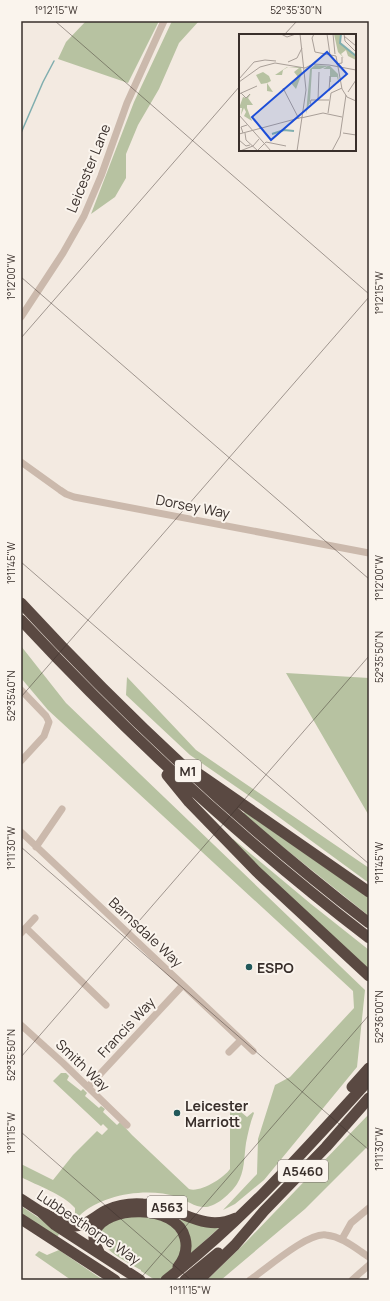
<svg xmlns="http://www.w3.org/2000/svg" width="390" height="1301" font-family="Manrope,sans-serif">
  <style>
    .green { fill: #b7c2a1 }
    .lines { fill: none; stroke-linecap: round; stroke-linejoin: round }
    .stream { stroke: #80aeaf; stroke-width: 1.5 }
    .minor { stroke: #cbb9ac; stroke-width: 7 }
    .highway { stroke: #5a4942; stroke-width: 11 }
    .ticks { fill: none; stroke: #392f2b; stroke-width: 1; stroke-opacity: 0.45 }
    .poi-dot { fill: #21585a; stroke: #faf4ed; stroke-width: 1.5 }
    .labels { text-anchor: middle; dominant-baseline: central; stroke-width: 4; stroke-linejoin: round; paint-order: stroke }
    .shield { fill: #faf4ed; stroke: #736a65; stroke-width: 1 }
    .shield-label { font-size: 13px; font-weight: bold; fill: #392f2b }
    .street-label { font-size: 14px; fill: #392f2b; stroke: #faf4ed }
    .poi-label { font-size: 14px; font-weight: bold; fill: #392f2b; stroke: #faf4ed; text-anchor: start }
    .inset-river { fill: none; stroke: #80aeaf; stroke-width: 2 }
    .inset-road { fill: none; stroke: #a99f98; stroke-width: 1 }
    .view { fill: #1d4ed8; fill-opacity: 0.15; stroke: #1d4ed8; stroke-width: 2 }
    .inset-edge { fill: none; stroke: #392f2b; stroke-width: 2 }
    .neatline { fill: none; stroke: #392f2b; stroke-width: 1.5 }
    .ticks-label { font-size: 10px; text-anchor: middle; fill: #392f2b }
  </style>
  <rect width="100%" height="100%" fill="#f3eae1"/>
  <path class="green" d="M 86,21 L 159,21 L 128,83 L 58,59 L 66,42 Z
    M 172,21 L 199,21 L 179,43 L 159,89 L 138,125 L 126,154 L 126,178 L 115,197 L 91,214 L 134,102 Z
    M 21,646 L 66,703 L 365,990 L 357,1067 L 264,1180 L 235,1204 L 223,1210 L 257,1174 L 258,1139 L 275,1085 L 290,1077 L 354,1008 L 353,991 L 48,710 L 21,678 Z
    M 286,673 L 369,678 L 369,816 L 368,814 Z
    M 127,677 L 196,750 L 369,868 L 369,883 L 261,804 L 190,755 L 126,695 Z
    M 245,812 L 369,898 L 369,916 L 242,814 Z
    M 233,839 L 311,904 L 369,950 L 369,973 L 231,842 Z
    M 61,1073 L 66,1073 L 69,1076 L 67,1080 L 81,1091 L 83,1089 L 87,1093 L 85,1096 L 99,1108 L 101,1106 L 105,1109 L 103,1112 L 117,1125 L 120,1122 L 132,1135 L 189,1189 C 200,1193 224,1178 230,1169 L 230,1103 L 247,1117 L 253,1112 L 254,1113 C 250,1123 248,1133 246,1143 C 244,1156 245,1172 237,1184 C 231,1193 217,1206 206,1207 C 196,1208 186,1200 177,1197 C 148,1187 102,1194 79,1216 L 75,1215 L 75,1208 C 63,1194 38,1186 21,1177 L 21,1164 L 53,1180 L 73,1155 L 97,1131 L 102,1135 L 108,1129 L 103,1124 L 101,1126 L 53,1081 Z
    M 369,1114 L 369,1145 L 305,1209 L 221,1280 L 207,1280 L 246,1242 Z
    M 21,1206 L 60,1232 L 56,1240 L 21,1216 Z
    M 130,1214 L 169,1220 L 184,1244 L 174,1268 L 158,1280 L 155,1280 L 141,1271 L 141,1270 C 129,1263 102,1251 101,1236 L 98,1236 L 101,1227 Z
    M 182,1219 L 220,1227 L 189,1255 L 178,1221 Z
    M 59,1250 L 103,1280 L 71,1280 L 35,1255 L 39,1251 L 47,1255 Z"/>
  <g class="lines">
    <path class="stream" d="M 21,133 L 43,82 L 54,61"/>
    <path class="minor" d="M 21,317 L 63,253 L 84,216 L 101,176 L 127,103 L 164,21
      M 21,462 L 60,490 L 66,494 L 74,497 L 369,553
      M 21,690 L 46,716 L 49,722 L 44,736 L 21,761
      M 21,832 L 253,1051
      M 36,847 L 62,809
      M 26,928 L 106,1005
      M 21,933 L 35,918
      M 21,1025 L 63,1063 L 127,1125
      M 229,1052 L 241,1040
      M 88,1087 L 183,985
      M 342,1239 L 351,1223 L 369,1208
      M 250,1280 C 266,1269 308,1232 326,1235 C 343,1237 355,1248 369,1257
      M 352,1280 L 369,1265"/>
    <path class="highway" d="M 21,603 C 128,719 244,827 369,923
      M 21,620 C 129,736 244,842 369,938
      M 199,774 L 369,892
      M 167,775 L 189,802 L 256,871 L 369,976
      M 352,1087 L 369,1068
      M 21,1199 L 41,1212 L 55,1225 L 140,1280
      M 41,1212 C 49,1215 63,1225 71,1226 C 84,1228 96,1215 107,1210 C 118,1205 130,1203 143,1204 C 177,1204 201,1234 236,1218
      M 21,1219 L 115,1280
      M 99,1252 C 96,1246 92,1239 95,1232 C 104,1205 177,1203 185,1238 C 188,1249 185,1258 178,1267
      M 166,1280 C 242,1222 305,1150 369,1080
      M 185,1280 L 218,1253
      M 199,1280 L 235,1245 L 264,1211 L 326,1147 L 369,1098"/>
  </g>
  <path class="ticks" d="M 55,21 L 369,294M 284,35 L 297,21M 21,277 L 369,579M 21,338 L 240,86M 21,562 L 369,864M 21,697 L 369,297M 21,847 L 369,1150M 21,1057 L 369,656M 21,1132 L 191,1280M 139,1280 L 369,1015"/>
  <g class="poi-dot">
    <circle cx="249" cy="967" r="4"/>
    <circle cx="177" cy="1113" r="4"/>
  </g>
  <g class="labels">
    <g class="shield">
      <rect x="175" y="760" width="26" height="22" rx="3"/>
      <rect x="278" y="1160" width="50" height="22" rx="3"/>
      <rect x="147" y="1196" width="40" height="22" rx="3"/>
    </g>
    <g class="shield-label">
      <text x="188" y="771">M1</text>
      <text x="303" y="1171">A5460</text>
      <text x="167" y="1207">A563</text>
    </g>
    <g class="street-label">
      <text transform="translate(88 168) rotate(-68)">Leicester Lane</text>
      <text transform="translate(193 506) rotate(11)">Dorsey Way</text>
      <text transform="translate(146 932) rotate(43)">Barnsdale Way</text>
      <text transform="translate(126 1027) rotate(-47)">Francis Way</text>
      <text transform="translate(83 1065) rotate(44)">Smith Way</text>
      <text transform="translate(89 1227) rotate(34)">Lubbesthorpe Way</text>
    </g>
    <g class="poi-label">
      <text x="257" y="967">ESPO</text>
      <text x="185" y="1105">Leicester<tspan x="185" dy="16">Marriott</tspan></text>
    </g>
  </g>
  <g transform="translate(239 34)">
    <rect width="117" height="117" fill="#f3eae1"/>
    <path d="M 95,0 L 102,0 L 101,9 L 117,22 L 117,26 L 109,22 L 107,16 L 102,20 L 105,24 L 99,18 ZM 76,31 L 91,32 L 99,40 L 100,50 L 97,54 L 100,50 L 98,43 L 92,43 L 92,48 L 91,48 L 91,35 L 84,35 L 89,32 L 81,35 L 73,35 L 71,67 L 67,80 L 71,35 ZM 48,33 L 62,33 L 66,57 L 63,39 L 57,55 L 52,49 L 59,43 L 55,38 L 60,34 L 49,33 L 44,36 L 43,41 L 36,41 ZM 24,38 L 30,42 L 32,47 L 28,49 L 34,58 L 28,57 L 28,49 L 22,50 L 17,41 ZM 12,60 L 9,64 L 14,71 L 8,71 L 8,74 L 13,87 L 5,82 L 7,78 L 5,74 L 2,81 L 3,74 L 0,74 L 4,63 L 7,64 Z" fill="#b7c2a1"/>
    <path class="inset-river" d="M 102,0 L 101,9 L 117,22M 33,100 L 45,96 L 55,97"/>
    <path class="inset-road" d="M 42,0 L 48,3 L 57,0M 75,0 L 73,4 L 76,18 L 97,22M 88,0 L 91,21M 94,0 L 96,20M 105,0 L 106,7 L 117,18M 105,2 L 117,12M 97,22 L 103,55 L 108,63 L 117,67M 49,28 L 58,24 L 63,14M 97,30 L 103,29 L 103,23M 0,45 L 15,28 L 26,26 L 37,27M 0,48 L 21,33 L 36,29 L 66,34 L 74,30 L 90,31 L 117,36M 44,54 L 60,85M 90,57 L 91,42M 109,58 L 117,46M 2,59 L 7,64 L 11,60M 92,59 L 103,54M 0,60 L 18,52M 79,66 L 80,38M 71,70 L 72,66 L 90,66M 89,79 L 92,59M 0,81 L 32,117M 62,84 L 84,79 L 103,83M 4,99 L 2,93 L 8,91M 6,99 L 7,106 L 19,117M 104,99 L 117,101M 0,100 L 64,83M 0,106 L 7,112 L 11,111M 1,117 L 14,112 L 20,105M 18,117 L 27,108 L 47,112M 58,117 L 67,56 L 61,0M 93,117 L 101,102 L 107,61"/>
    <path class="view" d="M 88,18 L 108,40 L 32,106 L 13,83 Z"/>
    <rect width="117" height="117" class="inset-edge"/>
  </g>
  <rect width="390" height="1301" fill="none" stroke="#faf4ed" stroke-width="44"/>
  <rect x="22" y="22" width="346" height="1257" class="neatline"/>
  <g class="ticks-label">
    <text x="56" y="14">1°12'15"W</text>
    <text x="296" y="14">52°35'30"N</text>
    <text transform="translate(11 277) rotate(-90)" y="4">1°12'00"W</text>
    <text transform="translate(379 293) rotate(-90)" y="4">1°12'15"W</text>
    <text transform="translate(11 563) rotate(-90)" y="4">1°11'45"W</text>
    <text transform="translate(379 578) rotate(-90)" y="4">1°12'00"W</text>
    <text transform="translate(379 657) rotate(-90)" y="4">52°35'50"N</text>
    <text transform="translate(11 696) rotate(-90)" y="4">52°35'40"N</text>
    <text transform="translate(11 848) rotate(-90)" y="4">1°11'30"W</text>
    <text transform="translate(379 863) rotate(-90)" y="4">1°11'45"W</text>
    <text transform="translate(379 1017) rotate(-90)" y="4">52°36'00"N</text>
    <text transform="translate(11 1055) rotate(-90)" y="4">52°35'50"N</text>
    <text transform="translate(11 1133) rotate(-90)" y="4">1°11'15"W</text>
    <text transform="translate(379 1149) rotate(-90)" y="4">1°11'30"W</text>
    <text x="190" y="1294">1°11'15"W</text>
  </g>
</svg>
